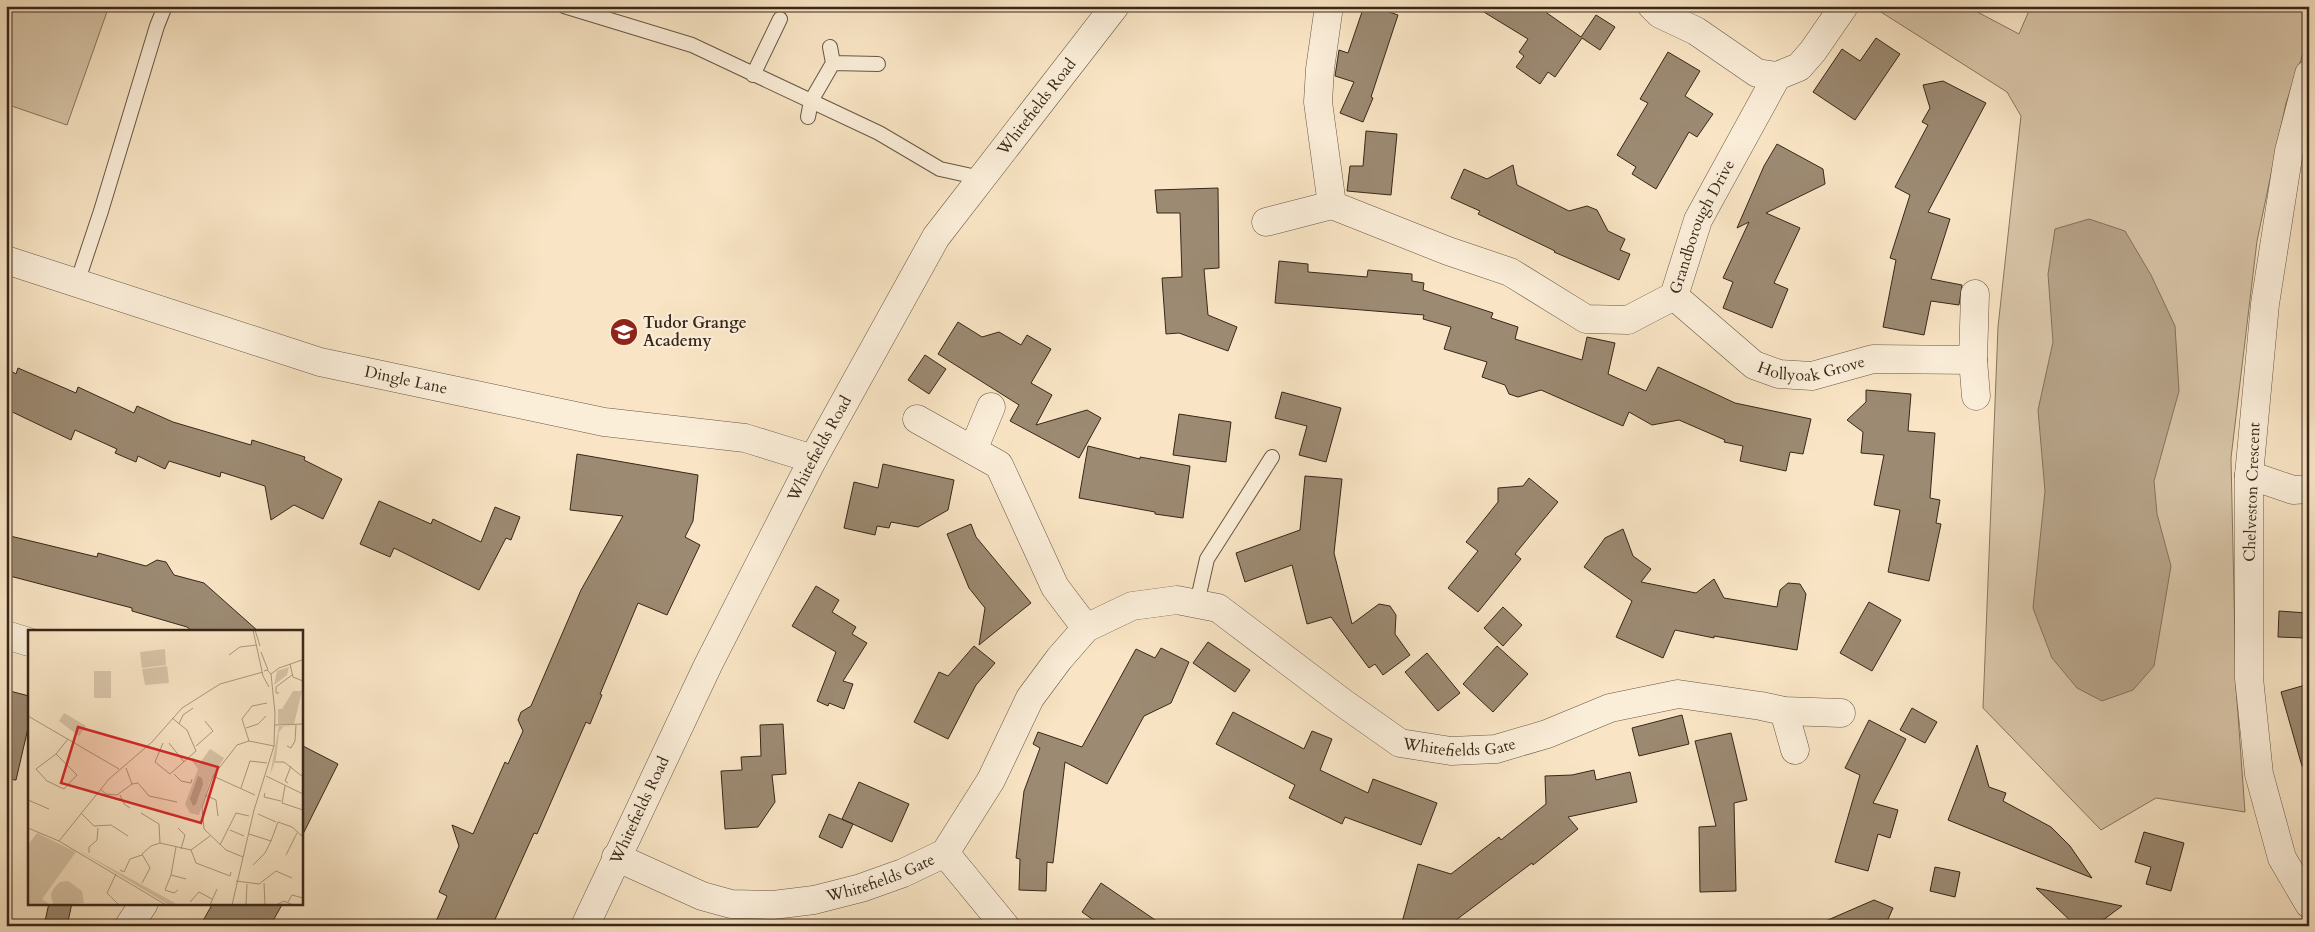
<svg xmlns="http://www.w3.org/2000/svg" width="2315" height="932" font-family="Cardo,serif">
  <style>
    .green { fill: #d8c5a8; stroke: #887660 }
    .water { fill: #b7a48a; stroke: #84725c }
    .building { fill: #9c8a72; stroke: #382718 }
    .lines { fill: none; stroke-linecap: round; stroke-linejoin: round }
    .service-casing { stroke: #685643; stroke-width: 16 }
    .minor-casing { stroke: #685643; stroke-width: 29 }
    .tertiary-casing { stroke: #685643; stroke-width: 29 }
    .service { stroke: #fbeed9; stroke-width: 14 }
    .minor { stroke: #fbeed9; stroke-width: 28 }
    .tertiary { stroke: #fbeed9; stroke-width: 28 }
    .labels { text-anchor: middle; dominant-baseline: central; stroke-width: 4.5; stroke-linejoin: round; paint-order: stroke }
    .street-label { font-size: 16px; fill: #382718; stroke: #fbeed9 }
    .poi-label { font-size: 16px; font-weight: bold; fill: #382718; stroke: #fbeed9; text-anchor: start }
    .inset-road { fill: none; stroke: #ac9980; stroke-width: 1 }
    .view { fill: #d62828; fill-opacity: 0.15; stroke: #d62828; stroke-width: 2.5 }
    .inset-edge { fill: none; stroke: #382718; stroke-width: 2.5 }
  </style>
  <rect width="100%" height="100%" fill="#f9e5c5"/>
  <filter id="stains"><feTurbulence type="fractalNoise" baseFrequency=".004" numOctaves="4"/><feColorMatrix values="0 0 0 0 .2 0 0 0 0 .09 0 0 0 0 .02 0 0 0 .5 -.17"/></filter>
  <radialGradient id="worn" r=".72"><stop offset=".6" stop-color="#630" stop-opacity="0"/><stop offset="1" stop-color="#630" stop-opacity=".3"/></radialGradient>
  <path class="green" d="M 6,6 L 109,6 L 67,125 L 6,104 Z
    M 1966,6 L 2019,34 L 2031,6 L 2309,6 L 2309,37 L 2286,103 L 2257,241 L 2231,458 L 2236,687 L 2245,812 L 2156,798 L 2101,830 L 1983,708 L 1998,327 L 2021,116 L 2007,92 L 1873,7 Z"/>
  <path class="water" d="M 2089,219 L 2125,231 L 2151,275 L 2175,326 L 2179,391 L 2154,481 L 2157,514 L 2171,566 L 2154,666 L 2133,690 L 2102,701 L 2077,688 L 2052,658 L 2033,608 L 2045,491 L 2038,410 L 2053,342 L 2048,274 L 2055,229 Z"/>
  <path class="building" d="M 1364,6 L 1371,6 L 1398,15 L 1371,97 L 1373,98 L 1363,122 L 1340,113 L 1354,82 L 1335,76 L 1339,50 L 1348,53 Z
    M 1474,6 L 1537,6 L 1581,37 L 1596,15 L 1615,27 L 1600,50 L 1582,38 L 1555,77 L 1548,72 L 1540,84 L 1516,67 L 1524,56 L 1519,52 L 1528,39 Z
    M 1876,38 L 1900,54 L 1855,120 L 1813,92 L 1842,49 L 1860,61 Z
    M 1668,52 L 1700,71 L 1685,96 L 1713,114 L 1697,137 L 1689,132 L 1656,189 L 1632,174 L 1636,167 L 1617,155 L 1648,103 L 1640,99 Z
    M 1943,81 L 1986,103 L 1928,212 L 1950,219 L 1931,279 L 1962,285 L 1959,305 L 1931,301 L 1924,335 L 1883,327 L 1896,260 L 1890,258 L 1910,195 L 1895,187 L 1928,125 L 1922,122 L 1930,108 L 1923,85 Z
    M 1366,131 L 1397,134 L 1391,195 L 1347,191 L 1350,166 L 1363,166 Z
    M 1777,144 L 1823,169 L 1825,184 L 1766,213 L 1800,228 L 1774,283 L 1788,289 L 1772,328 L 1723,308 L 1733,282 L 1723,278 L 1749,222 L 1737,228 L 1764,166 Z
    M 1513,165 L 1517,185 L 1569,211 L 1587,206 L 1597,210 L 1608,231 L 1625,239 L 1620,250 L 1630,254 L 1619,280 L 1554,252 L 1555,251 L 1478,214 L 1480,211 L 1451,198 L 1464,169 L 1487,179 Z
    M 1218,188 L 1219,268 L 1204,269 L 1208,315 L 1237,327 L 1228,351 L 1179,333 L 1166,334 L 1162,278 L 1182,277 L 1180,213 L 1157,213 L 1155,190 Z
    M 1279,261 L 1308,264 L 1308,272 L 1367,277 L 1368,270 L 1412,274 L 1412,281 L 1424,283 L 1423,290 L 1493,313 L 1491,318 L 1518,327 L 1515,339 L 1582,360 L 1587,337 L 1615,343 L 1608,374 L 1646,391 L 1658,367 L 1735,403 L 1811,419 L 1803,454 L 1790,452 L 1786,471 L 1740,461 L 1743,446 L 1724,442 L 1725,440 L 1679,420 L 1652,425 L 1629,412 L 1623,426 L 1541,390 L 1518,397 L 1509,394 L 1505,385 L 1482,377 L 1487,362 L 1444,349 L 1451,327 L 1423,319 L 1424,315 L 1275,303 Z
    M 958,322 L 982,337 L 999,332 L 1021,345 L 1027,335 L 1051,349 L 1031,383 L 1052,395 L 1036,425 L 1087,410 L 1101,418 L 1079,458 L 1010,421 L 1019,405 L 938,354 Z
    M 925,355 L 946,369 L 929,394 L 908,380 Z
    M 6,368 L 16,374 L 18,368 L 76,393 L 78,387 L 134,413 L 137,406 L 173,422 L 251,445 L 252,440 L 305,457 L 304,460 L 342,479 L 323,519 L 294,505 L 271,520 L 265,486 L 221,472 L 220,477 L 169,461 L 165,469 L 138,456 L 136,462 L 115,453 L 117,449 L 75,430 L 71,440 L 6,409 Z
    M 1866,390 L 1911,394 L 1908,431 L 1935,433 L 1930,498 L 1940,500 L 1936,523 L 1941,524 L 1929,581 L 1888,572 L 1900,510 L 1874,505 L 1884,455 L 1861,453 L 1863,432 L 1847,420 L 1866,402 Z
    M 1282,392 L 1341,408 L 1326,462 L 1299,455 L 1307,426 L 1275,418 Z
    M 1179,414 L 1231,422 L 1226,462 L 1173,455 Z
    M 1088,446 L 1140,459 L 1140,457 L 1190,466 L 1183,518 L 1155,514 L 1155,512 L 1079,498 Z
    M 577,454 L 698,475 L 693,521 L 685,537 L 700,545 L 667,615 L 638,603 L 600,694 L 602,695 L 590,724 L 586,722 L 537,834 L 534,833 L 492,926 L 434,926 L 447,896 L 439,892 L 459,846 L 452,825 L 473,834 L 505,762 L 508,764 L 523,731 L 518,720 L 521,712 L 531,706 L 581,590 L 623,516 L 570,510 Z
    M 883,464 L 954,480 L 948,510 L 918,527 L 891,522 L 889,528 L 877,526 L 875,535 L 844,528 L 854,482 L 878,488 Z
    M 1305,476 L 1342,479 L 1334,553 L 1352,624 L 1379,604 L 1390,606 L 1396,615 L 1395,634 L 1410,655 L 1383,675 L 1375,664 L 1369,668 L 1331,617 L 1307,624 L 1292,565 L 1245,582 L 1236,553 L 1300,530 Z
    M 1529,478 L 1558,502 L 1515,554 L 1521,559 L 1478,612 L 1448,588 L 1478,551 L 1466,542 L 1498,502 L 1498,488 L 1523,486 Z
    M 379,501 L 431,524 L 433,519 L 481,542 L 495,507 L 520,517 L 511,540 L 506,538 L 479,590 L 394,548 L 390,557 L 360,544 Z
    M 971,524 L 976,537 L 1031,603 L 979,645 L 985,608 L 969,588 L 947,534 Z
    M 1623,529 L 1633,556 L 1651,569 L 1641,582 L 1696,593 L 1714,579 L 1724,598 L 1777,607 L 1780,590 L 1788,583 L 1800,584 L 1806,594 L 1797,650 L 1714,636 L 1714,638 L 1675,630 L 1663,658 L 1616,637 L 1632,601 L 1584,567 L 1605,538 Z
    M 6,535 L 97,557 L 98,553 L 146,566 L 157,560 L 166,562 L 174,575 L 204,583 L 258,631 L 192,631 L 187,627 L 132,611 L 132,608 L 6,575 Z
    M 816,586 L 839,600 L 832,612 L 856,627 L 852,634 L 867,643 L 843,681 L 853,684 L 844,709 L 829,703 L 828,706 L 817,701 L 836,652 L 792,626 Z
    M 1869,602 L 1901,620 L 1872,671 L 1840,653 Z
    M 1503,607 L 1522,625 L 1503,646 L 1484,628 Z
    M 2279,611 L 2307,613 L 2306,638 L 2278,637 Z
    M 1208,642 L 1250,670 L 1235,692 L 1193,663 Z
    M 974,646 L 995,663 L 976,685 L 948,739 L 914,722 L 939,672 L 948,676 Z
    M 1497,646 L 1528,674 L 1493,712 L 1463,684 Z
    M 1161,648 L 1189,662 L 1171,703 L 1144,716 L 1107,784 L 1065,762 L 1053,863 L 1047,862 L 1046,891 L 1019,890 L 1020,859 L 1016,858 L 1024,791 L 1040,748 L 1033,744 L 1038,732 L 1082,747 L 1136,649 L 1155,658 Z
    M 1427,653 L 1460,693 L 1438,711 L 1405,672 Z
    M 2309,684 L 2309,765 L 2302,766 L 2281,692 Z
    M 6,690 L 29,696 L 29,724 L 16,780 L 6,779 Z
    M 1912,708 L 1937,722 L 1925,743 L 1900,730 Z
    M 1233,712 L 1304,749 L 1312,731 L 1332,739 L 1320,770 L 1368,793 L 1373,779 L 1437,803 L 1421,845 L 1345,817 L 1342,824 L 1289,798 L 1295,785 L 1216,744 Z
    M 1682,715 L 1689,744 L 1639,756 L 1632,728 Z
    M 1869,720 L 1906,739 L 1873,803 L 1898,810 L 1890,838 L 1878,834 L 1868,871 L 1835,862 L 1860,775 L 1845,768 Z
    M 783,724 L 786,774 L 772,775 L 775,802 L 758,827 L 725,829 L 721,771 L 742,770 L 741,757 L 761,756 L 760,725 Z
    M 1731,733 L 1747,800 L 1734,803 L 1736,891 L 1700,892 L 1699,827 L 1716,826 L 1695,741 Z
    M 301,745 L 338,764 L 301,838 Z
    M 1977,745 L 1989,787 L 2006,793 L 2003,801 L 2051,827 L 2070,846 L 2092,878 L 1948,820 Z
    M 1594,770 L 1596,780 L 1630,772 L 1637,802 L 1568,817 L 1578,829 L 1533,865 L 1532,863 L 1448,926 L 1401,926 L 1418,864 L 1451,874 L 1499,837 L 1501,840 L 1546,804 L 1545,776 L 1572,775 Z
    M 859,782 L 909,804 L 892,842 L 842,819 Z
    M 829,814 L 853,824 L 842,848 L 819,837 Z
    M 2144,832 L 2184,843 L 2171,891 L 2146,884 L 2151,867 L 2135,862 Z
    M 1935,867 L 1960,872 L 1955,897 L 1930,891 Z
    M 1101,883 L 1164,926 L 1102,926 L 1082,912 Z
    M 2036,888 L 2122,906 L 2095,926 L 2076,926 Z
    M 1874,900 L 1893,908 L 1885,926 L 1814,926 Z
    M 49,903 L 72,903 L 67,926 L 44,926 Z
    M 213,903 L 283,903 L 270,926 L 200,926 Z"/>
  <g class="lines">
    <defs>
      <path id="service" d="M 564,6 L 692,45 L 879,133 L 940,169 L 981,178
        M 833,63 L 878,64
        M 753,75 L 780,19
        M 808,117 L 811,101 L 833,63 L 830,47
        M 77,283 L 101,211 L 157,26 L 165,6
        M 1197,603 L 1207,559 L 1272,457"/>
      <g id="minor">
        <path id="s1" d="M 1329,6 L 1320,69 L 1318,102 L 1332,205 L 1448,251 L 1510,272 L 1586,319 L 1628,320 L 1674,296 L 1698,220 L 1777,76 L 1799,67 L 1813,51 L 1844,6"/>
        <path d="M 1652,6 L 1660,14 L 1696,31 L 1757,73 L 1777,76"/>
        <path d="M 2309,74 L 2289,151 L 2265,304 L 2249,475 L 2249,678 L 2259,774 L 2282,858 L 2309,904"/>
        <path d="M 1266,222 L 1332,205"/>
        <path id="s2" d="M 1674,296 L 1754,365 L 1779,374 L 1812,376 L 1873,359 L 1973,360 L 1975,294"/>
        <path d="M 1973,360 L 1976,396"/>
        <path d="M 917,419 L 999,465 L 1055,587 L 1086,628"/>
        <path d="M 973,450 L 991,407"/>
        <path d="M 2249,475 L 2293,490 L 2309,489"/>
        <path d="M 6,635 L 29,642"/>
        <path d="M 1784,711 L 1795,750"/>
        <path d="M 945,853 L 1005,926"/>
        <path id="s3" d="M 616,857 L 702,896 L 731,904 L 773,905 L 814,900 L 861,888 L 903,873 L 945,853 L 991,780 L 1030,698 L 1059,659 L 1086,628 L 1132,606 L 1177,600 L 1218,608 L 1342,702 L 1400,743 L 1451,751 L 1496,749 L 1547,734 L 1610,708 L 1678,694 L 1761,706 L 1784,711 L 1841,713"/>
        <path d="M 129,926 L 144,903"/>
      </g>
      <g id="tertiary">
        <path id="s4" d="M 6,260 L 320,362 L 604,422 L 745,438 L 813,459"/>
        <path id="s5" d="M 585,926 L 708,665 L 813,459 L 936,237 L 1115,6"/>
      </g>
    </defs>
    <use href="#service" class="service-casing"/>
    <use href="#minor" class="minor-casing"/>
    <use href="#tertiary" class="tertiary-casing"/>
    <use href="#service" class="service"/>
    <use href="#minor" class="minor"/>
    <use href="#tertiary" class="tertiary"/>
  </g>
  <defs>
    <symbol id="school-disc" viewBox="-11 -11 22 22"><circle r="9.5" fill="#8f2418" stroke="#fbeed9"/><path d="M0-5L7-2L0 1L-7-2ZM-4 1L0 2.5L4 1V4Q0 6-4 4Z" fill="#fff"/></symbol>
  </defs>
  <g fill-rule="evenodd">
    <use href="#school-disc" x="608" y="316" width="32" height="32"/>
  </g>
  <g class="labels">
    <g class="street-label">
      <text stroke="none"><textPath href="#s5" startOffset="938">Whitefields Road</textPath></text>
      <text stroke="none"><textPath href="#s1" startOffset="649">Grandborough Drive</textPath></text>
      <text stroke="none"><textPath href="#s2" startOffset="165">Hollyoak Grove</textPath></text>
      <text stroke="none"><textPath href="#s4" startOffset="418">Dingle Lane</textPath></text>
      <text stroke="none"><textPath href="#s5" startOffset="532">Whitefields Road</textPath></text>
      <text transform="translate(2252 492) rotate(-88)">Chelveston Crescent</text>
      <text stroke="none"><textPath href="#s3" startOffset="1039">Whitefields Gate</textPath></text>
      <text stroke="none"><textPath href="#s5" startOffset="128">Whitefields Road</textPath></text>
      <text stroke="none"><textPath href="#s3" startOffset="278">Whitefields Gate</textPath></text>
    </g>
    <g class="poi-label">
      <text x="643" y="323">Tudor Grange<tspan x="643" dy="18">Academy</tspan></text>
    </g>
  </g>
  <g transform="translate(28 630)">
    <rect width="275" height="275" fill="#f9e5c5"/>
    <path d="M 137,19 L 138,35 L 114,38 L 112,22 ZM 139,36 L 141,53 L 117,55 L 114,39 ZM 261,37 L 259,45 L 246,55 L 249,41 ZM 66,41 L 83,41 L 83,68 L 66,68 ZM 265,61 L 274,61 L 266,94 L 250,94 L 250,79 L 254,79 ZM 36,83 L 58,96 L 51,106 L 31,91 ZM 251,96 L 265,97 L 255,97 L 251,102 L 248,129 L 242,145 ZM 182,119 L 196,128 L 182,151 L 171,185 L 162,183 L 157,174 L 170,139 L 163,130 L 165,128 L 171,134 ZM 9,203 L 48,222 L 14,269 L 22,275 L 0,275 L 0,215 ZM 50,220 L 147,273 L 147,275 L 141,275 ZM 40,251 L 54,261 L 56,273 L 25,275 L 23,264 L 26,258 L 32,252 Z" fill="#d8c5a8"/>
    <path d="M 170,146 L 174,148 L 175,154 L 168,174 L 165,176 L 162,169 Z" fill="#b7a48a"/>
    <path class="inset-road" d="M 225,0 L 235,46 L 241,57M 227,0 L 232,16M 233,22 L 240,40M 201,25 L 212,17 L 229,15M 262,34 L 265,47 L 275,51M 243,44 L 251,38 L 274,30M 251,63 L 248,63 L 248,57 L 264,45M 0,86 L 91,139M 151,94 L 155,85 L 165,78M 247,95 L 275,94M 218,98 L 230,94 L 238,86M 221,111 L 214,89 L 224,76 L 239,73M 135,113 L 127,132 L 142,144 L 168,121 L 159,100 L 144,88M 141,113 L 156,132M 168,116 L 185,101 L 177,91M 259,116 L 263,118 L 267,111 L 268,95M 28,124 L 8,139 L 19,151 L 36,159 L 49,145 L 28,124 L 40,109M 247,132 L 256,132 L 275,147M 98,138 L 104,154M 146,144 L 153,151 L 163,153 L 164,149M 185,146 L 227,165M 238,146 L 275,164M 260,153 L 257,151 L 263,136M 257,156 L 254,173 L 275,180M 213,158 L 222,131 L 239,133M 72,159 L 78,164 L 89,165 L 104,154 L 110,153 L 121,166 L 149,172M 237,163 L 236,167 L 253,171M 92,165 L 96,174 L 102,178M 177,165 L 188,170 L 190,186M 0,170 L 21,179M 53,183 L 66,196 L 83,195 L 100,206M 113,183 L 131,194 L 132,213M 230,184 L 248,192M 0,198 L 31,211 L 138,275M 150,198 L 157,205 L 153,219M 202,200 L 216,206M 221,204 L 243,211 L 250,192 L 264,197 L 275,207M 31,211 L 81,149 L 124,112 L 154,78 L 192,54 L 235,42M 192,215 L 208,183 L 221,186M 163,220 L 168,233 L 202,246 L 203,242M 61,223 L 61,217 L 69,210 L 70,198M 258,225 L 269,203M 215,227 L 198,220 L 176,199 L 174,177 L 185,146 L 209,115 L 221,111 L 246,116M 225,235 L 237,223 L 243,211M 92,240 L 96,242 L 102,229 L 114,225M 88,244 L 79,263 L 91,275M 143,245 L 137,260 L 146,263 L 150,260M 143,245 L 148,217M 143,245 L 158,249M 208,251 L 231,254 L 248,241 L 264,248M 114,253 L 122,238 L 114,224 L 123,216 L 132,213 L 163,220 L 182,206M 236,253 L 237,275M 162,272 L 171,262 L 184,269M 260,272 L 264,265 L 275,268M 182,275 L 189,259M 204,275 L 226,180 L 246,116 L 247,83 L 243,44 L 239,40 L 236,41M 218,275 L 219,254M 248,275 L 256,271 L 265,275"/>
    <path class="view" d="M 50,97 L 190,137 L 173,193 L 33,153 Z"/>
    <rect width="275" height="275" class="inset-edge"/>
  </g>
  <rect width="2315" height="932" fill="none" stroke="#f9e5c5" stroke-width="25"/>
  <rect x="8" y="8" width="2300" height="917" fill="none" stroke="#382718" stroke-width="2.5"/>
  <rect x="12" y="12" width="2290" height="907" fill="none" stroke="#382718"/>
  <rect width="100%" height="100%" filter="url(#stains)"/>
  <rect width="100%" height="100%" fill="url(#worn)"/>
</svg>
